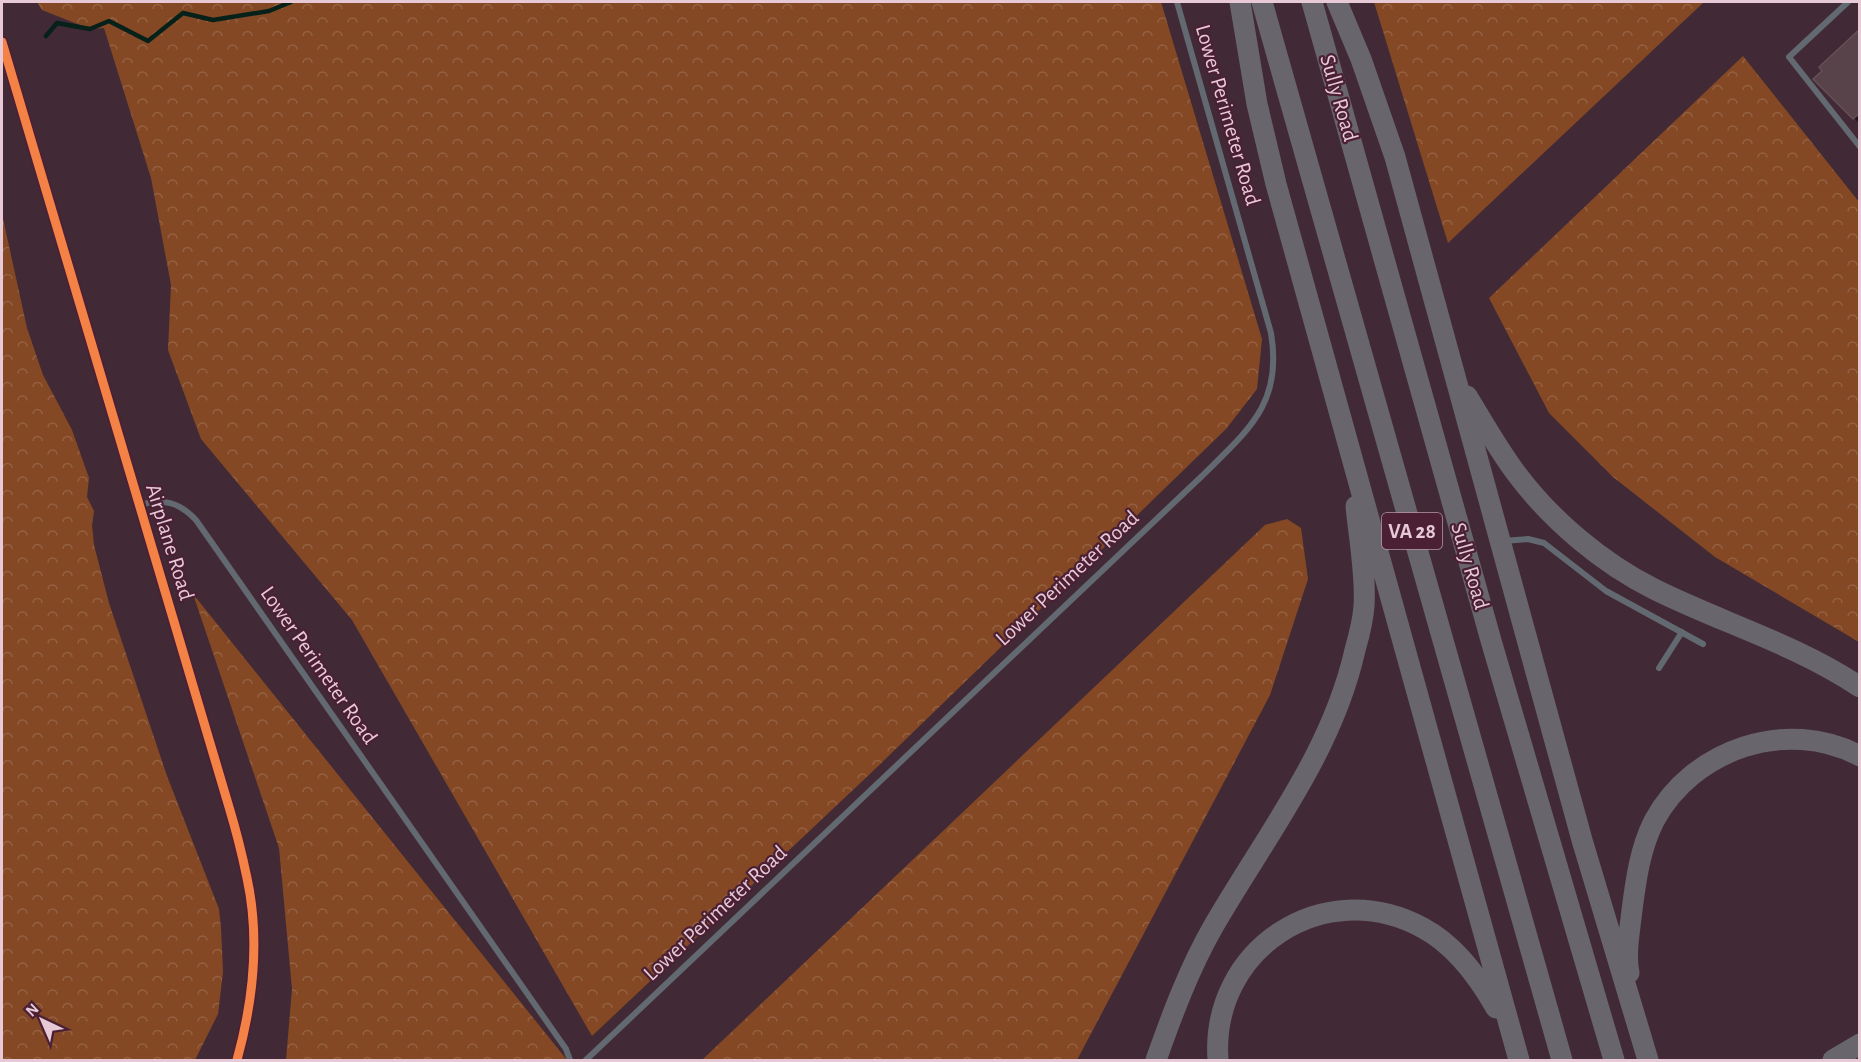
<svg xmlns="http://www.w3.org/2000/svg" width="1861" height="1062" font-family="'Alegreya Sans',sans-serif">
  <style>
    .forest { fill: url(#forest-crowns) }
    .shadow { fill: #0007 }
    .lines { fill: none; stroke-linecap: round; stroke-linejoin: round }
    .stream { stroke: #06211a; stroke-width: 4.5 }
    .building { fill: #574349; stroke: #665058; stroke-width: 1.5 }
    .lane { stroke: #636970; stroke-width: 6 }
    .street { stroke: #636970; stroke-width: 12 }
    .highway { stroke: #68656d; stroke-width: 21 }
    .cycleway-casing { stroke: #4b2035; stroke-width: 13 }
    .cycleway { stroke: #f48246; stroke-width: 9 }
    .labels { text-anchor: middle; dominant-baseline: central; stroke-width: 4.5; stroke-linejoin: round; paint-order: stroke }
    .shield { fill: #4b2035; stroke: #b897a6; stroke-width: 1.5 }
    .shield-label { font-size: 21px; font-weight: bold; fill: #e7cad6 }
    .street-label { font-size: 22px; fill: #e7cad6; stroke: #4b2035 }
  </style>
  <defs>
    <pattern id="forest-crowns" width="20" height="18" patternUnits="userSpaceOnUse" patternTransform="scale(1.5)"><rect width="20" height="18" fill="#844824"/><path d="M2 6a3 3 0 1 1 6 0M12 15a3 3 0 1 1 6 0" fill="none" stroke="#956143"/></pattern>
  </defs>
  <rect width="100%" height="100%" fill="#412a35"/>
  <path class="forest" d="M 37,2 L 1161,2 L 1262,339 L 1257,389 L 1226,429 L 872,772 L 592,1036 L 352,620 L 201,439 L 168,350 L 171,285 L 151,178 L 104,28 L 90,29 L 42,10 Z
    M 1374,2 L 1704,2 L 1448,243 Z
    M 1743,56 L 1859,202 L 1859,642 L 1715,557 L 1613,477 L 1549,413 L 1489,298 Z
    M 2,214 L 27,328 L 43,375 L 72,430 L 89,478 L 87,497 L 94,511 L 92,525 L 94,545 L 109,603 L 167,776 L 219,909 L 221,928 L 223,972 L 218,1014 L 195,1060 L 2,1060 Z
    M 1287,519 L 1301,528 L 1308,579 L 1270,695 L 1077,1060 L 702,1060 L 1265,525 Z
    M 193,594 L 567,1060 L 286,1060 L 292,989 L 279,848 Z"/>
  <path class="shadow" d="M 1860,31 L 1860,124 L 1816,79 Z"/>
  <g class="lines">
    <path class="stream" d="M 46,36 L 57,23 L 90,29 L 109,21 L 148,41 L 183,13 L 213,20 L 269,11 L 291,2"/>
  </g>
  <path class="building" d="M 1860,29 L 1860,113 L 1853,119 L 1813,79 L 1822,71 L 1819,67 Z"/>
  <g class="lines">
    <path class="lane" d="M 1848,2 L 1789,57 L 1860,147
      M 139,505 C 164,499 178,501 196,520 L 566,1049 L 570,1060
      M 1503,541 L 1528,539 L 1544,543 L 1606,591 L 1703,644
      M 1659,668 L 1682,632
      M 586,1060 L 1202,476 C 1248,430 1283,404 1271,333 L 1177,2"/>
    <path class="street" d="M 2,42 L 229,807 C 236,830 242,854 247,878 C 260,938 253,1002 237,1060"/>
    <path class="highway" d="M 1240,2 L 1257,104 L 1276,184 L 1519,1060
      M 1262,2 L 1562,1060
      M 1312,2 L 1492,644 L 1614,1060
      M 1337,2 L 1361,59 L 1395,157 L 1582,840 L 1648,1060
      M 1467,396 C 1483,422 1498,449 1516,473 C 1551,520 1602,563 1654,589 C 1722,623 1796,644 1860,687
      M 1629,973 C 1625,954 1630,929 1632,910 C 1636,879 1640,849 1654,821 C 1693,749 1786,717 1860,756
      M 1156,1060 C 1172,1015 1189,969 1213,927 C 1265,837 1332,753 1355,650 C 1359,636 1363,621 1364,606 C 1366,574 1359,538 1356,506
      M 1218,1060 C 1210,949 1324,874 1423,928 C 1455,945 1479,978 1496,1008
      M 1833,1060 L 1860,1044"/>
    <defs>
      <path id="cycleway" d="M 2,42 L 229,807 C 236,830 242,854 247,878 C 260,938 253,1002 237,1060"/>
    </defs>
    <use href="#cycleway" class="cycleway-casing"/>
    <use href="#cycleway" class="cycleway"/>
  </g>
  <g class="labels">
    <rect class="shield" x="1382" y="513" width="60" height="36" rx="4.5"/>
    <g class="shield-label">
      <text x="1412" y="531">VA 28</text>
    </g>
    <g class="street-label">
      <text transform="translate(1339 98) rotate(74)">Sully Road</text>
      <text transform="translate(1228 115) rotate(74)">Lower Perimeter Road</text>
      <text transform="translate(170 542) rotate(73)">Airplane Road</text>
      <text transform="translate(1470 566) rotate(74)">Sully Road</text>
      <text transform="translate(1067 578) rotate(-43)">Lower Perimeter Road</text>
      <text transform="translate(319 665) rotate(55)">Lower Perimeter Road</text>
      <text transform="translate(715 913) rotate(-43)">Lower Perimeter Road</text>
    </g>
  </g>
  <rect width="1861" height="1062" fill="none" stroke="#e7cad6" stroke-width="6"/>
  <g transform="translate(42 1020) rotate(316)" stroke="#4b2035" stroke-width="4.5" paint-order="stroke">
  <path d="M0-4.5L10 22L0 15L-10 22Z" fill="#e7cad6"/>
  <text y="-9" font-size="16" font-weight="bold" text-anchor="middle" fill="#e7cad6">N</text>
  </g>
</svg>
